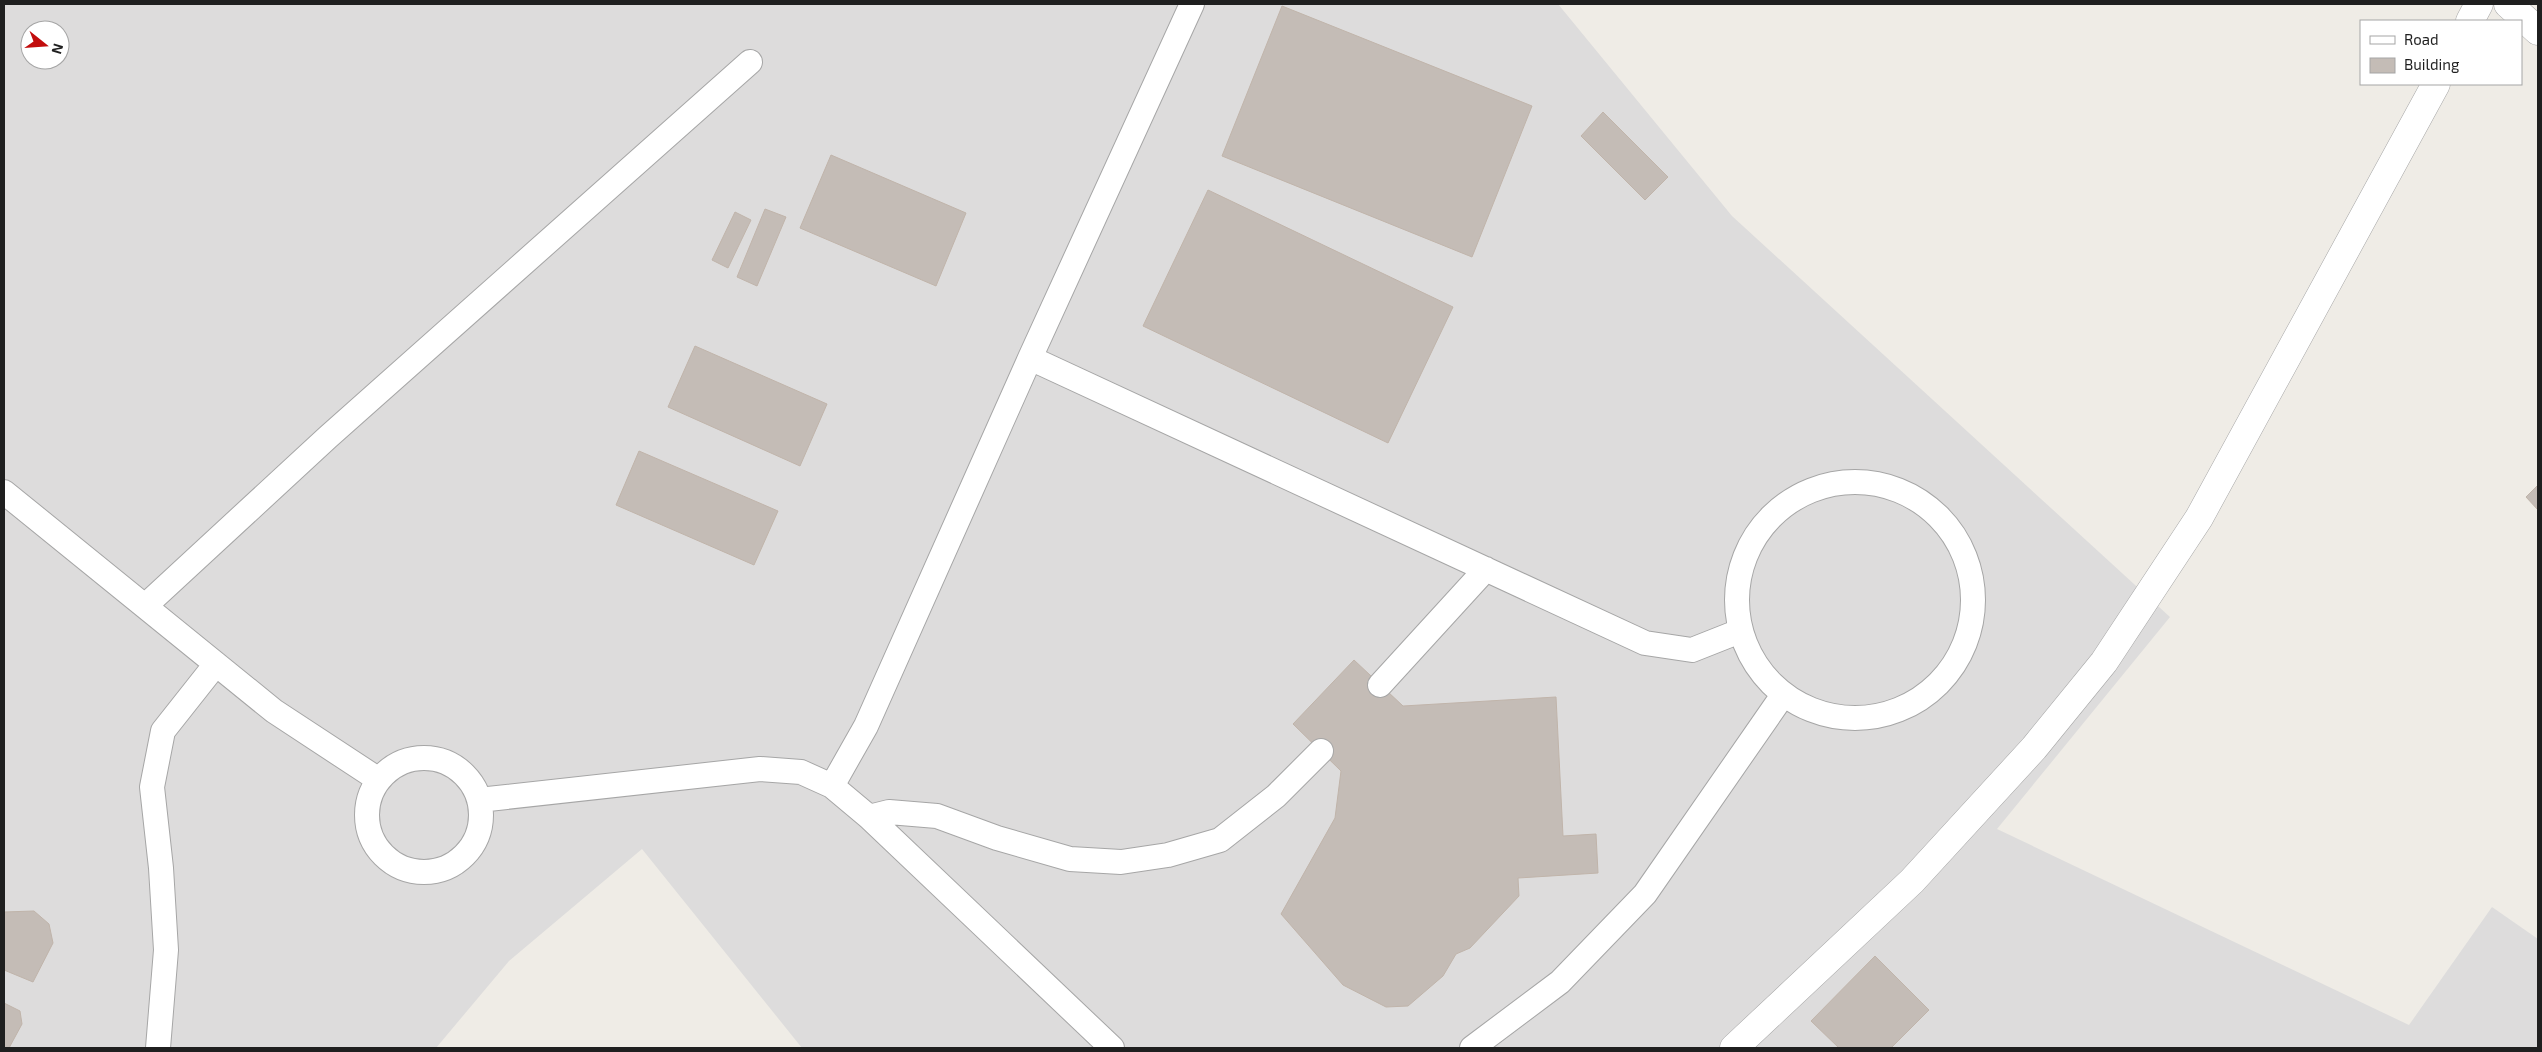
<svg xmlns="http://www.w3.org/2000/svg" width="2542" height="1052" font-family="'Exo 2',sans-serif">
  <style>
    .residential { fill: #dddcdc; fill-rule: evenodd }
    .building { fill: #c4bcb6; stroke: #c0b4aa }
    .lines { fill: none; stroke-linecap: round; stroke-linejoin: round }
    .service-casing { stroke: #a6a6a6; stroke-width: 26 }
    .minor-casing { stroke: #a6a6a6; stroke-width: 29 }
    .tertiary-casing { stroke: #a6a6a6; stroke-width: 29 }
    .service { stroke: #fff; stroke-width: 24 }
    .minor { stroke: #fff; stroke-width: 28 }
    .tertiary { stroke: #fff; stroke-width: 28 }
  </style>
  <rect width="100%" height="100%" fill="#efece6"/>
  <path class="residential" d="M 4,4 L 1558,4 L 1732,216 L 2170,617 L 1997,829 L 2409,1025 L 2492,907 L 2538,939 L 2538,1048 L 802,1048 L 642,849 L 509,961 L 436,1048 L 4,1048 ZM 30,30 L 60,30 L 60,60 L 30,60 Z"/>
  <path class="building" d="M 1282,6 L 1532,106 L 1472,257 L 1222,156 Z
    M 1603,112 L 1668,177 L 1645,200 L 1581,136 Z
    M 831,155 L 966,213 L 936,286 L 800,228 Z
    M 1208,190 L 1453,307 L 1388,443 L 1143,326 Z
    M 765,209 L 786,217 L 757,286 L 737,277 Z
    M 735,212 L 751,220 L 728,268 L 712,260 Z
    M 695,346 L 827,404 L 800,466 L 668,407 Z
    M 639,451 L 778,511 L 754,565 L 616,505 Z
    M 2538,485 L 2538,510 L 2526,497 Z
    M 1354,660 L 1403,706 L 1556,697 L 1563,836 L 1596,834 L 1598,873 L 1518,878 L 1519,896 L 1470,948 L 1456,954 L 1443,976 L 1408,1006 L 1386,1007 L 1343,985 L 1281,914 L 1335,818 L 1341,771 L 1293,724 Z
    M 34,911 L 49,924 L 53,943 L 33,982 L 4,970 L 4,912 Z
    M 1875,956 L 1929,1010 L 1891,1048 L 1839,1048 L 1811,1021 Z
    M 4,1003 L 20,1011 L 22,1024 L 9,1048 L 4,1048 Z"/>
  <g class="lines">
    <defs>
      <path id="service" d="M 1030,358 L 1645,643 L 1692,650 L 1740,631
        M1737 600a118 118 0 1 1 236 0a118 118 0 1 1-236 0Z
        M 4,492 L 274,711 L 379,780
        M 145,606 L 328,437 L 750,62
        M 1380,685 L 1486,569
        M367 815a57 57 0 1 1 114 0a57 57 0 1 1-114 0Z
        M 832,786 L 866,726 L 1030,358 L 1192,4
        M 479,800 L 760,769 L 801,772 L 832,786 L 869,817 L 1112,1048
        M 869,817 L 889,812 L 937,816 L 997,838 L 1070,859 L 1121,862 L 1168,855 L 1220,840 L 1276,796 L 1321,751
        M 158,1048 L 166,950 L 161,868 L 152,787 L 163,731 L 216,664
        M 1472,1048 L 1560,982 L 1645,894 L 1783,695"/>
      <path id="minor" d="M 2470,21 L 2479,4
        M 1734,1048 L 1912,881 L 2034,748 L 2104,662 L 2199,518 L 2436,84"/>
      <path id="tertiary" d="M 2508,4 L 2538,31"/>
    </defs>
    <use href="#service" class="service-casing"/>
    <use href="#minor" class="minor-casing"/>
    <use href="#tertiary" class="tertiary-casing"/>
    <use href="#service" class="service"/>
    <use href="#minor" class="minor"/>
    <use href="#tertiary" class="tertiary"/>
  </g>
  <rect width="2542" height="1052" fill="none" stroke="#1f1f1f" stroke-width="10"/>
  <rect x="2360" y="20" width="162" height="65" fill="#ffffff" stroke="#a5a5a5"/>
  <rect x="2370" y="36" width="25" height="8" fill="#ffffff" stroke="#a5a5a5"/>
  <text x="2404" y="45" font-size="15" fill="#1f1f1f">Road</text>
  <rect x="2370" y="58" width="25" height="15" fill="#c4bcb6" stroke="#a5a5a5"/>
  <text x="2404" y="70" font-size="15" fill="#1f1f1f">Building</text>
  <g transform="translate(45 45) rotate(107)"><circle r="24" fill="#ffffff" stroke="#a5a5a5"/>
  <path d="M0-4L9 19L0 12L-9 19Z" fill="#c20d0d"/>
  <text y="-8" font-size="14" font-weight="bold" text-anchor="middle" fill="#1f1f1f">N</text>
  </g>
</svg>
